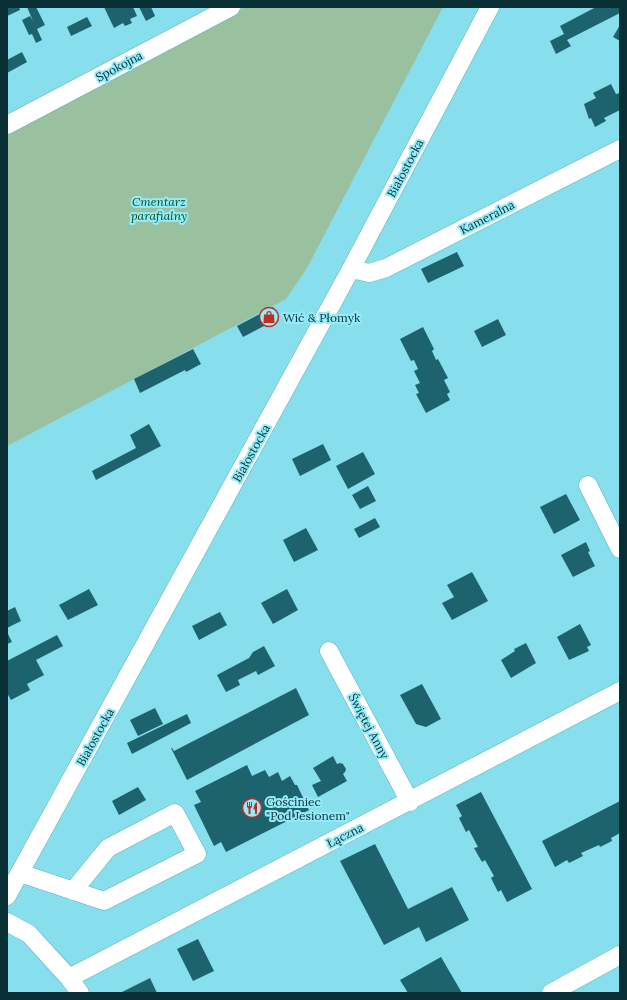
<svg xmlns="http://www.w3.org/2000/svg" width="627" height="1000" font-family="Lora,serif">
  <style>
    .green { fill: #99c19f }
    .building { fill: #1d636d }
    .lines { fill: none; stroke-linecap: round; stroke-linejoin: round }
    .minor-casing { stroke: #5bb2bf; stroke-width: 19 }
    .minor { stroke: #fff; stroke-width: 18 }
    .labels { text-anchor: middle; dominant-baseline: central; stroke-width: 4; stroke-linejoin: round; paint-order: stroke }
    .street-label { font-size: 12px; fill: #082f34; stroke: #94ebf9 }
    .park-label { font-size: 12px; font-style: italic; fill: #094f20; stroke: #94ebf9 }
    .poi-label { font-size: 12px; fill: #082f34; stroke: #94ebf9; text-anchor: start }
  </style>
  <rect width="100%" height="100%" fill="#87deec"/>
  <path class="green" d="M 245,7 L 443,7 L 307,268 L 286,299 L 7,446 L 7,132 Z"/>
  <path class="building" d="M 7,7 L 19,7 L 20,10 L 7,16 Z
    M 27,7 L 36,7 L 45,25 L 37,29 L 42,40 L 36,43 L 32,34 L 29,35 L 22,20 L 30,16 L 33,21 Z
    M 104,7 L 133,7 L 137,16 L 130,19 L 132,23 L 125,26 L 123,23 L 114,28 Z
    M 139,7 L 151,7 L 155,16 L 146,21 Z
    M 596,7 L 620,7 L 620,13 L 567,40 L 571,46 L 556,54 L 550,41 L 564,34 L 560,26 Z
    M 87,17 L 92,26 L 71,36 L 67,27 Z
    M 620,25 L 620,41 L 613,37 Z
    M 22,52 L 27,62 L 7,73 L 7,60 Z
    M 611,84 L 616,94 L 620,93 L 620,110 L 604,118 L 606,121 L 595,127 L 591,118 L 589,119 L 584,104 L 596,98 L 593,93 Z
    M 457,252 L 464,266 L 428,283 L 421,269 Z
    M 273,307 L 279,318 L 243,337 L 237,326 Z
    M 498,319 L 506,335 L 482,347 L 474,331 Z
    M 423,327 L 434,349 L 432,351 L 436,360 L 438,359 L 448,378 L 444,380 L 450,392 L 447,394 L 450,400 L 426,413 L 416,394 L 419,393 L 415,385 L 420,383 L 414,371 L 418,369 L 414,360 L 411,361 L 400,339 Z
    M 193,349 L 201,364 L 186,372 L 185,370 L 140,393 L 134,379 Z
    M 149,424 L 161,446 L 96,480 L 92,471 L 136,448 L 130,435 Z
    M 323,444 L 331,460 L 300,476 L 292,459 Z
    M 363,452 L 375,474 L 348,489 L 336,466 Z
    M 368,486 L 376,501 L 360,509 L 352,495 Z
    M 566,494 L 580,520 L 554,534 L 540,507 Z
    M 375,518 L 380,527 L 359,538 L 354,529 Z
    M 306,528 L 318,550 L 294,562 L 283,540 Z
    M 586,542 L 590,551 L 588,552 L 595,566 L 573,577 L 561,555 Z
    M 472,572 L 488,601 L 452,620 L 442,603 L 454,597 L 447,585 Z
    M 89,589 L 98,605 L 68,620 L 59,605 Z
    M 287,589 L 298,610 L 273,624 L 261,603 Z
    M 15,607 L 21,621 L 7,628 L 7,611 Z
    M 220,612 L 227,625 L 199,640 L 192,626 Z
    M 580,624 L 591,645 L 587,647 L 589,651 L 569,660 L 557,637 Z
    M 7,632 L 12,642 L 7,644 Z
    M 57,635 L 63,646 L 36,660 L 44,675 L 27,684 L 30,690 L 11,700 L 7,693 L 7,661 Z
    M 526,643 L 536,663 L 511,678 L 501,660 L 515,651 L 514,649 Z
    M 264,646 L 275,666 L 258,675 L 256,671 L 238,680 L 240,685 L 226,692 L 217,675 L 249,658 L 253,652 Z
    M 422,684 L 441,719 L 426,727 L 416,724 L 400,695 Z
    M 296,688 L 309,715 L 187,780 L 171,748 L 172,748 L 174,751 Z
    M 155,708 L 163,724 L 138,736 L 130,720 Z
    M 187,714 L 191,723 L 132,754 L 127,743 Z
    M 333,756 L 337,764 L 340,763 L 343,764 L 346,769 L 345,772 L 343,774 L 347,781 L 318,797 L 312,785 L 321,781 L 313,768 Z
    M 247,765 L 252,776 L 265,770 L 269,777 L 278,772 L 282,781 L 290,776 L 295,785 L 297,785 L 309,810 L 226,852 L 221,842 L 214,846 L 194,805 L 201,802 L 195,791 Z
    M 138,787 L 146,800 L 119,815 L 112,801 Z
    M 481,792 L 532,889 L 507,902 L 501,890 L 498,892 L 491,878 L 494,876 L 485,860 L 482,862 L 474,848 L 478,847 L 469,830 L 466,832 L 459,818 L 462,816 L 456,805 Z
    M 620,801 L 620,833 L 611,838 L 612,841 L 600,847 L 599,845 L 581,853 L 583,856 L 569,863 L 567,860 L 555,867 L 542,841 Z
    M 375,844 L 408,909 L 452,887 L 469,920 L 426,942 L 419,927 L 384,945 L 340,861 Z
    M 198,939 L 214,971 L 193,981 L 177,949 Z
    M 441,957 L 462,993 L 408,993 L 400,980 Z
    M 150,978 L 157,993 L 120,993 Z"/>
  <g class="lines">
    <defs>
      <path id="minor" d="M 7,125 L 231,7
        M 351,269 L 369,273 L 386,268 L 620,149
        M 588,485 L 620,549
        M 329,651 L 410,802
        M 20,873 L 104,901 L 197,854 L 175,813 L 108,848 L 73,891
        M 7,896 L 351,269 L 490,7
        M 7,922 L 29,934 L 69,978 L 80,993
        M 69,978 L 620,691
        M 551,993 L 620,955"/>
    </defs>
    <use href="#minor" class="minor-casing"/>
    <use href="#minor" class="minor"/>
  </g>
  <defs>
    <symbol id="shop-ring" viewBox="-11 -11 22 22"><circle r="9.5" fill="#94ebf9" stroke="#bd2f25" stroke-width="1.5"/><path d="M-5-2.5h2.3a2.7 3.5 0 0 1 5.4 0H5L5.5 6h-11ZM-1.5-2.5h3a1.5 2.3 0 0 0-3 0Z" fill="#bd2f25"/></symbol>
    <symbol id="restaurant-ring" viewBox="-11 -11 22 22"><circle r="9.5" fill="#94ebf9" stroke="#bd2f25" stroke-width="1.5"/><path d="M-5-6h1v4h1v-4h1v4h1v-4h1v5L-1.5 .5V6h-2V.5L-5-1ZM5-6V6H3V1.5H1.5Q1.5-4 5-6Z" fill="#bd2f25"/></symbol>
  </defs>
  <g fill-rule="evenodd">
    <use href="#shop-ring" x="258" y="306" width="22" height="22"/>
    <use href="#restaurant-ring" x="241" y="797" width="22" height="22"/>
  </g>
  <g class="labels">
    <g class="street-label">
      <text transform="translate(119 66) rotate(-28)">Spokojna</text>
      <text transform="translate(405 168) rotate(-62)">Białostocka</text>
      <text transform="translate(487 217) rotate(-27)">Kameralna</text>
      <text transform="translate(251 453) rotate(-61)">Białostocka</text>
      <text transform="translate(369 726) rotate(62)">Świętej Anny</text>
      <text transform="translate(95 737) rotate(-61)">Białostocka</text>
      <text transform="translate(345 835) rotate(-27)">Łączna</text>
    </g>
    <g class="park-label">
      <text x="159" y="201">Cmentarz<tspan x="159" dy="14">parafialny</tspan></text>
    </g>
    <g class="poi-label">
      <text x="283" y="317">Wić &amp; Płomyk</text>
      <text x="266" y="801">Gościniec<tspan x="266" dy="14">"Pod Jesionem"</tspan></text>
    </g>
  </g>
  <rect width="627" height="1000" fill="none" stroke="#082f34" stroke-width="16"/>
</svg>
